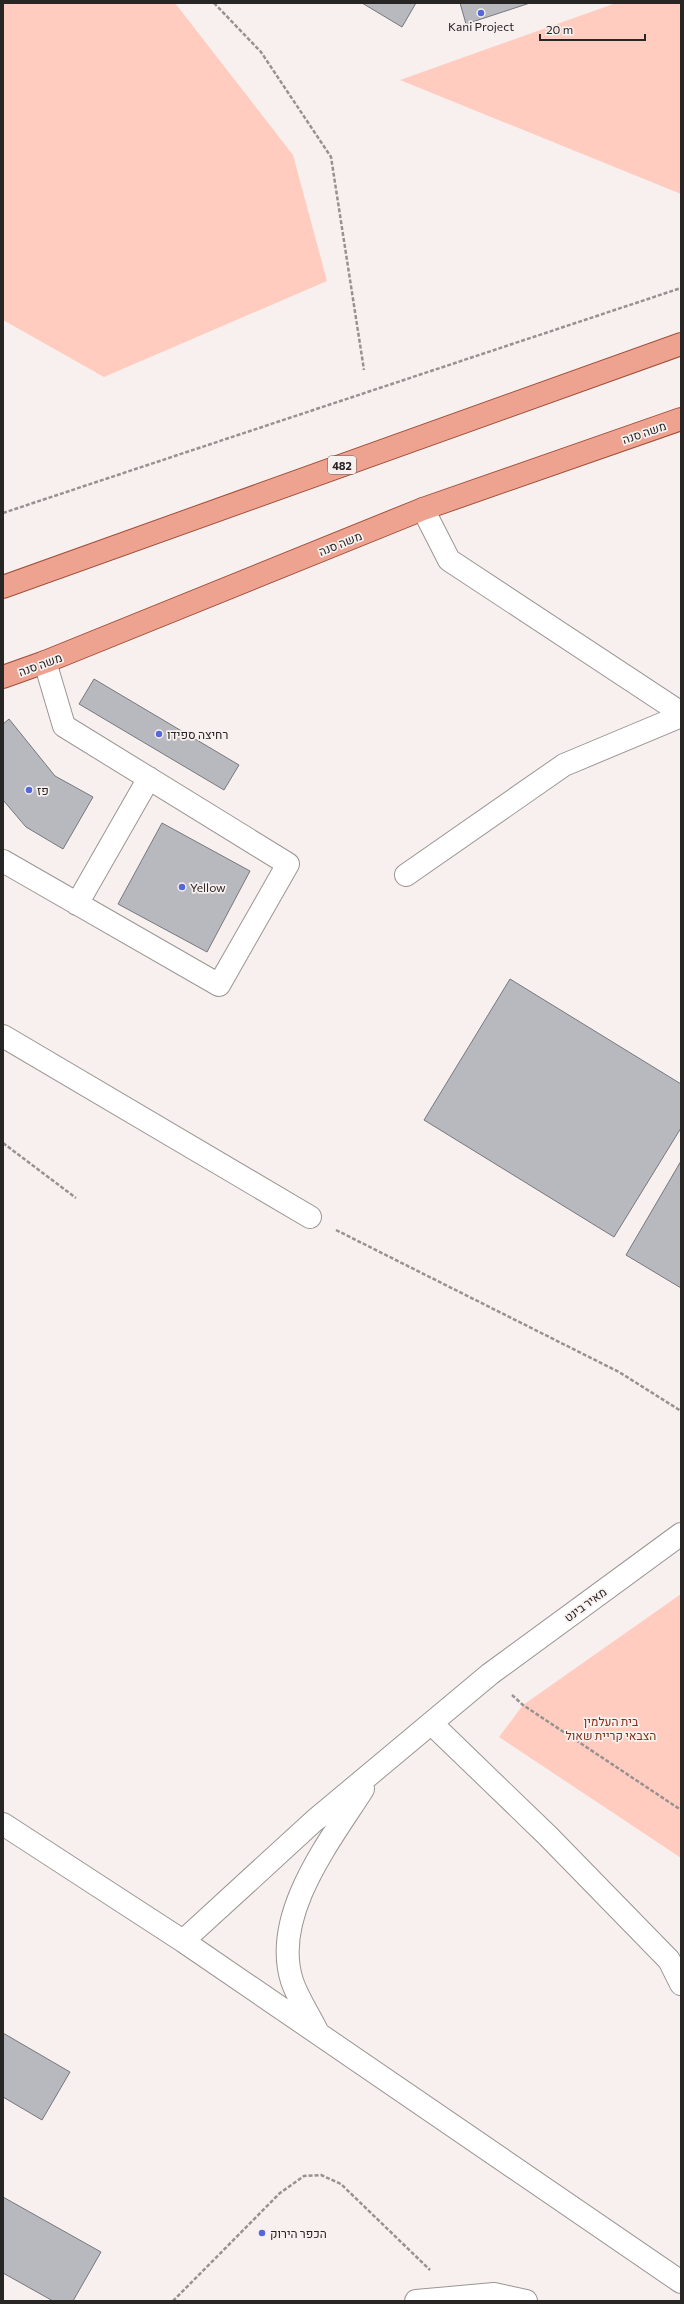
<svg xmlns="http://www.w3.org/2000/svg" width="684" height="2304" font-family="Commissioner,Heebo,sans-serif">
  <style>
    .green { fill: #ffccbf }
    .building { fill: #b8b9be; stroke: #77787d }
    .lines { fill: none; stroke-linecap: round; stroke-linejoin: round }
    .minor-casing { stroke: #9b9594; stroke-width: 24 }
    .major-casing { stroke: #a24f3a; stroke-width: 24 }
    .path { stroke: #979291; stroke-width: 2.5; stroke-dasharray: 4 2; stroke-linecap: butt }
    .minor { stroke: #fff; stroke-width: 22 }
    .major { stroke: #eea390; stroke-width: 22 }
    .poi-dot { fill: #5467dd; stroke: #f7f0ee; stroke-width: 1.5 }
    .labels { text-anchor: middle; dominant-baseline: central; stroke-width: 3.5; stroke-linejoin: round; paint-order: stroke }
    .shield { fill: #f7f0ee; stroke: #666261; stroke-width: 1 }
    .shield-label { font-size: 11px; font-weight: bold; fill: #282525 }
    .poi-label { font-size: 12px; fill: #282525; stroke: #f7f0ee; text-anchor: start }
    .street-label { font-size: 12px; fill: #282525; stroke: #f7f0ee }
    .park-label { font-size: 12px; fill: #832f19; stroke: #f7f0ee }
  </style>
  <rect width="100%" height="100%" fill="#f7f0ee"/>
  <path class="green" d="M 3,3 L 175,3 L 293,155 L 327,281 L 104,377 L 3,320 Z
    M 616,3 L 681,3 L 681,194 L 400,80 Z
    M 681,1594 L 681,1858 L 499,1737 L 523,1705 Z"/>
  <path class="building" d="M 362,3 L 416,3 L 402,27 Z
    M 460,3 L 530,3 L 466,24 Z
    M 94,679 L 239,765 L 224,790 L 79,704 Z
    M 9,719 L 55,776 L 93,797 L 63,849 L 26,827 L 3,800 L 3,724 Z
    M 162,823 L 250,871 L 207,952 L 118,904 Z
    M 510,979 L 681,1084 L 681,1128 L 614,1237 L 424,1120 Z
    M 681,1161 L 681,1288 L 626,1255 Z
    M 3,2033 L 70,2072 L 42,2120 L 3,2097 Z
    M 3,2197 L 101,2252 L 73,2301 L 53,2301 L 3,2273 Z"/>
  <g class="lines">
    <defs>
      <path id="minor" d="M 423,509 L 449,560 L 681,713
        M 3,861 L 219,985 L 288,864 L 64,726 L 45,662
        M 406,875 L 564,765 L 681,716
        M 77,904 L 149,778
        M 3,1036 L 310,1217
        M 432,1724 L 548,1836 L 669,1960 L 681,1984
        M 3,1824 L 183,1941 L 681,2282
        M 183,1941 L 314,1821 L 490,1674 L 681,1534
        M 318,2033 C 310,2016 298,1999 292,1981 C 271,1915 330,1841 363,1789
        M 416,2301 L 494,2294 L 526,2301"/>
      <path id="major" d="M 3,587 L 681,344
        M 3,677 L 45,662 L 423,509 L 681,419"/>
    </defs>
    <use href="#minor" class="minor-casing"/>
    <use href="#major" class="major-casing"/>
    <path class="path" d="M 214,3 L 261,52 L 331,157 L 364,370
      M 3,513 L 681,288
      M 3,1143 L 76,1198
      M 336,1230 L 619,1372 L 681,1411
      M 512,1695 L 523,1705 L 681,1810
      M 173,2301 L 280,2193 L 304,2176 L 321,2175 L 341,2184 L 430,2270"/>
    <use href="#minor" class="minor"/>
    <use href="#major" class="major"/>
  </g>
  <g class="poi-dot">
    <circle cx="481" cy="13" r="4"/>
    <circle cx="159" cy="734" r="4"/>
    <circle cx="29" cy="790" r="4"/>
    <circle cx="182" cy="887" r="4"/>
    <circle cx="262" cy="2233" r="4"/>
  </g>
  <g class="labels">
    <rect class="shield" x="328" y="456" width="28" height="18" rx="3"/>
    <g class="shield-label">
      <text x="342" y="465">482</text>
    </g>
    <g class="poi-label">
      <text x="481" y="26" text-anchor="middle">Kani Project</text>
      <text x="167" y="734">רחיצה ספידו</text>
      <text x="37" y="790">פז</text>
      <text x="190" y="887">Yellow</text>
      <text x="270" y="2233">הכפר הירוק</text>
    </g>
    <g class="street-label">
      <text transform="translate(644 432) rotate(-19)">משה סנה</text>
      <text transform="translate(340 543) rotate(-22)">משה סנה</text>
      <text transform="translate(40 664) rotate(-20)">משה סנה</text>
      <text transform="translate(585 1604) rotate(-36)">מאיר בינט</text>
    </g>
    <g class="park-label">
      <text x="611" y="1721">בית העלמין<tspan x="611" dy="14">הצבאי קריית שאול</tspan></text>
    </g>
  </g>
  <rect width="684" height="2304" fill="none" stroke="#282525" stroke-width="8"/>
  <path d="M540 34v6h105v-6" fill="none" stroke="#282525" stroke-width="2"/>
  <text x="546" y="34" font-size="12" fill="#282525" stroke="#f7f0ee" stroke-width="3" paint-order="stroke">20 m</text>
</svg>
